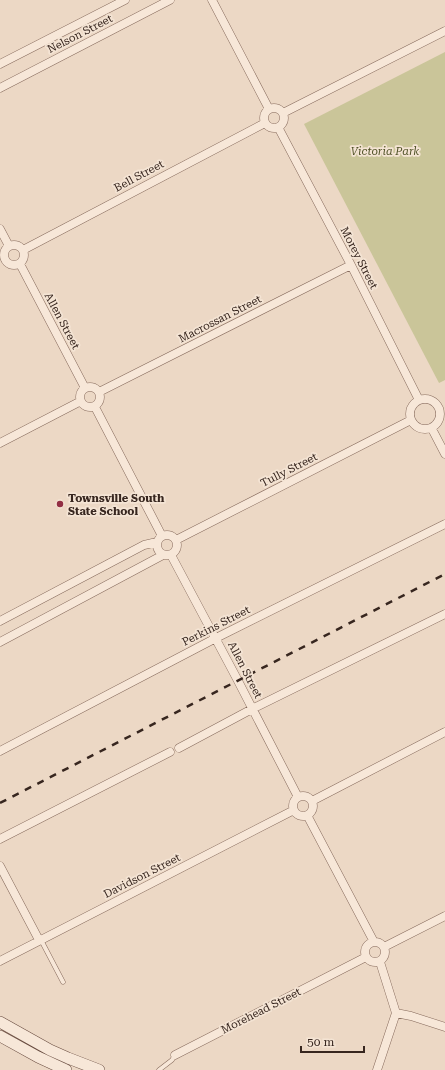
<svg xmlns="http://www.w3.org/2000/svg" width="445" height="1070" font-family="'Roboto Serif',serif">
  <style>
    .green { fill: #cac599 }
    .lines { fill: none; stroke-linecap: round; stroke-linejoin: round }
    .service-casing { stroke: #866a5c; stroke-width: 5 }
    .minor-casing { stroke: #866a5c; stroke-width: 9 }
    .secondary-casing { stroke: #684b3f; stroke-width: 12 }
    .service { stroke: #f7e7d8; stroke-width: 4 }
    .minor { stroke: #f7e7d8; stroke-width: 8 }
    .secondary { stroke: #f7e7d8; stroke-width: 11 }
    .rail { stroke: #37261f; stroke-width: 2.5; stroke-dasharray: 7 7; stroke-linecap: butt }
    .poi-dot { fill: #922f44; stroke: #f4e4d4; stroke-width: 1.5 }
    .labels { text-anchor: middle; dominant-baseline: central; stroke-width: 3.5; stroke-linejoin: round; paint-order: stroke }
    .street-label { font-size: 11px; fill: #37261f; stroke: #f4e4d4 }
    .park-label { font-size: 11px; font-style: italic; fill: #505227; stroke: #f4e4d4 }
    .poi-label { font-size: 11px; font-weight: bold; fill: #37261f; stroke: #f4e4d4; text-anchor: start }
  </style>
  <rect width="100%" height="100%" fill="#ecd8c5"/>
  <path class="green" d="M 445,52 L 445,380 L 439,383 L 304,124 Z"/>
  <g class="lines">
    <defs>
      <path id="service" d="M 41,940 L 63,982
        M 159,1070 L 172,1060 L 175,1055"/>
      <path id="minor" d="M 212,0 L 269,109
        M 0,64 L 125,0
        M 0,88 L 170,0
        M264 118a10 10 0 1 1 20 0a10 10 0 1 1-20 0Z
        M 283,113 L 445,31
        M 278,127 L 351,265 L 419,400
        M 0,229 L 9,246
        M4 255a10 10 0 1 1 20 0a10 10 0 1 1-20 0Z
        M 23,250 L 265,123
        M 20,264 L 85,388
        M80 397a10 10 0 1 1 20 0a10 10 0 1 1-20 0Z
        M 99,392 L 351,265
        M410 414a15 15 0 1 1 30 0a15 15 0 1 1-30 0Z
        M 95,407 L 162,536
        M 432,429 L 445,454
        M 0,443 L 81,401
        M157 545a10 10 0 1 1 20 0a10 10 0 1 1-20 0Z
        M 176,540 L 411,420
        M 171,555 L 236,677 L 298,797
        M 0,621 L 144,545 L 157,542
        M 0,642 L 163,555
        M 179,748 L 252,709 L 445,614
        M 0,751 L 216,638 L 445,524
        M293 806a10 10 0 1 1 20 0a10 10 0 1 1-20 0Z
        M 312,801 L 445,732
        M 307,815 L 374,942
        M 0,839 L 170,752
        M 0,866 L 39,940
        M365 952a10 10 0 1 1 20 0a10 10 0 1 1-20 0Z
        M 384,947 L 445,916
        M 0,961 L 294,810
        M 396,1013 L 411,1016 L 445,1027
        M 175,1055 L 366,957
        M 377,1070 L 396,1013 L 380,962"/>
      <path id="secondary" d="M 0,1022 L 50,1050 L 68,1058 L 99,1070
        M 0,1036 L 38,1057 L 66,1070"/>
    </defs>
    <use href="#service" class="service-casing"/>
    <use href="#minor" class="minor-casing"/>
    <use href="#secondary" class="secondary-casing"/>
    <use href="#service" class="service"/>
    <use href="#minor" class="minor"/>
    <use href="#secondary" class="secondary"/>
    <path class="rail" d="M 0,803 L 445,574"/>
  </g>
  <circle class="poi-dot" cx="60" cy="504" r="4"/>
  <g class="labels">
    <g class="street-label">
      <text transform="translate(80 34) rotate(-27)">Nelson Street</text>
      <text transform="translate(139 176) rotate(-28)">Bell Street</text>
      <text transform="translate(359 258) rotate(63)">Morey Street</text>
      <text transform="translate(220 319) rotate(-27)">Macrossan Street</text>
      <text transform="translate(62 321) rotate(62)">Allen Street</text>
      <text transform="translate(289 470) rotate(-27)">Tully Street</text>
      <text transform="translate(216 626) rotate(-27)">Perkins Street</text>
      <text transform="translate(245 670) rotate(63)">Allen Street</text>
      <text transform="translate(142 876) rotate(-27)">Davidson Street</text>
      <text transform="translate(261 1011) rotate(-27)">Morehead Street</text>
    </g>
    <g class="park-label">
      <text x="385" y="151">Victoria Park</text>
    </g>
    <g class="poi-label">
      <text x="68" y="498">Townsville South<tspan x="68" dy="13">State School</tspan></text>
    </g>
  </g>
  <path d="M301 1046v6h63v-6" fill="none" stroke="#37261f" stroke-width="2"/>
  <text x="307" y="1046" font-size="12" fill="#37261f" stroke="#f4e4d4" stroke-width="3" paint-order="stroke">50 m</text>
</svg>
